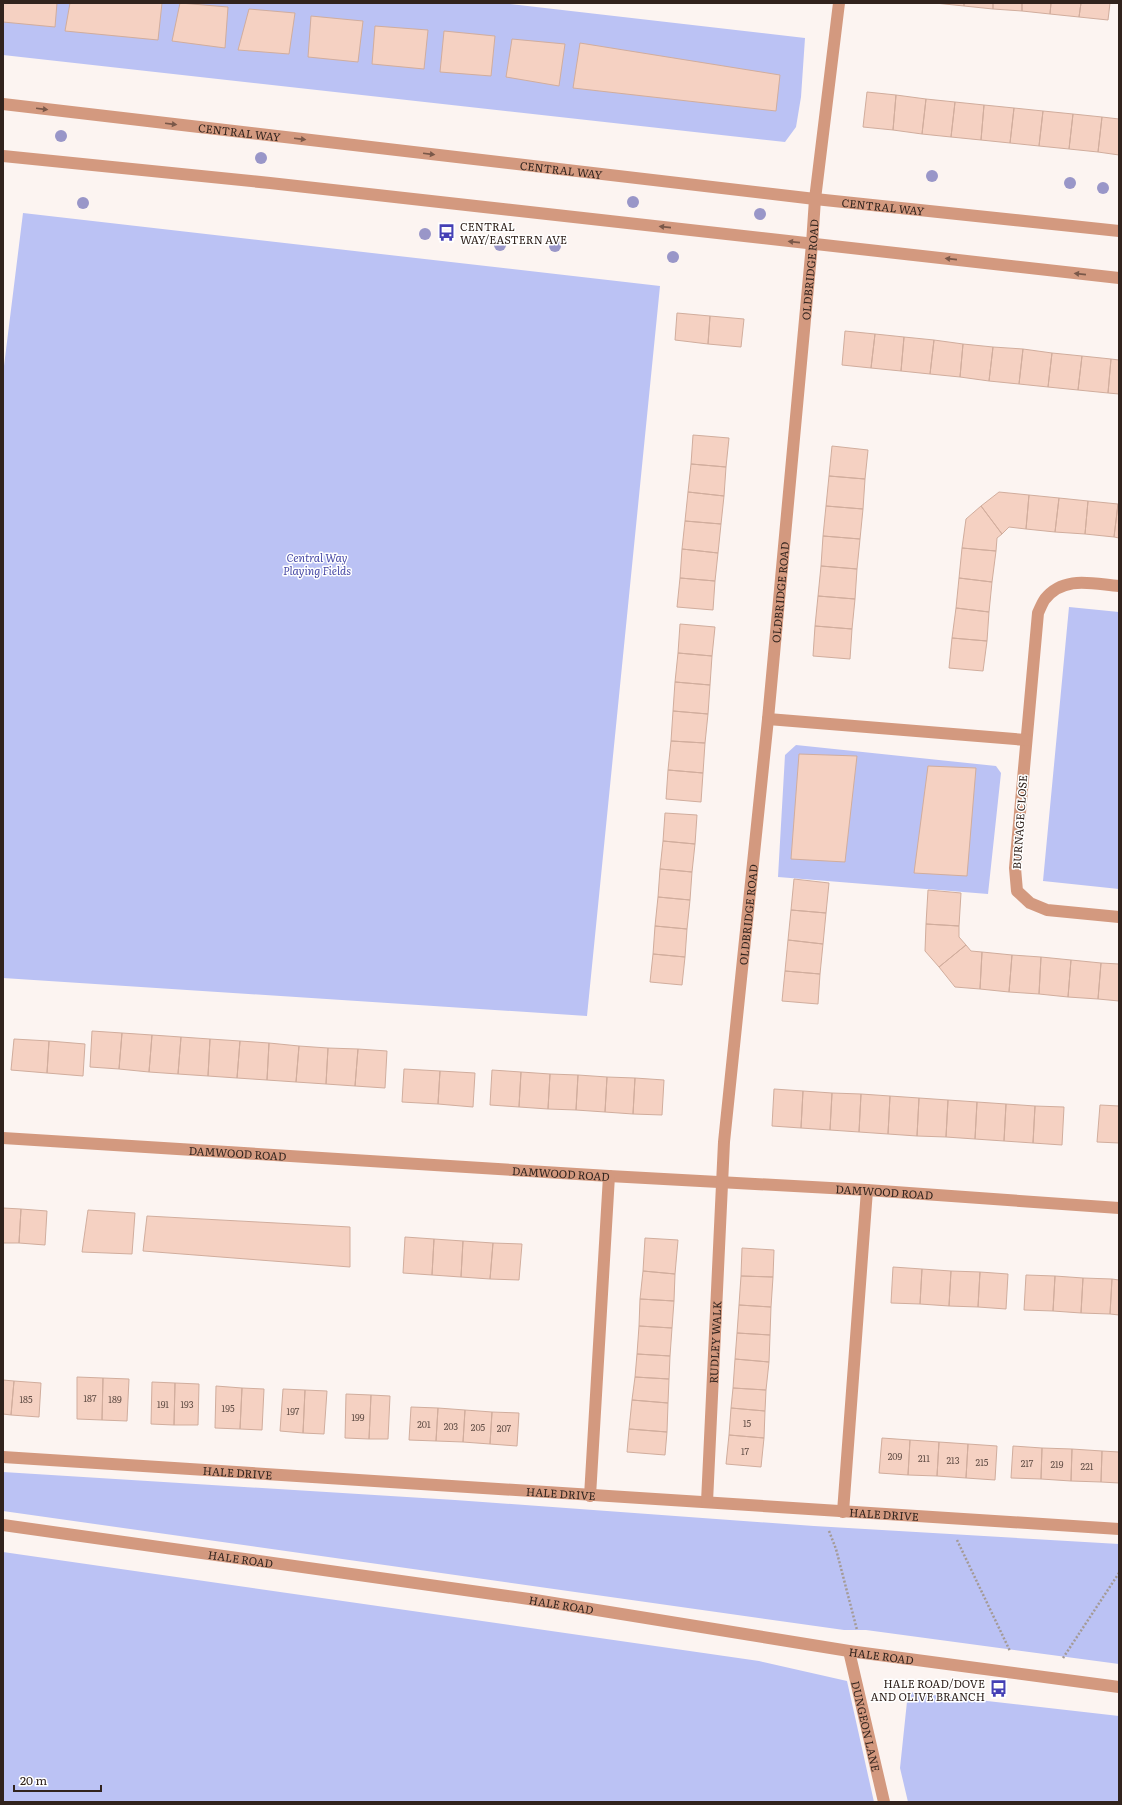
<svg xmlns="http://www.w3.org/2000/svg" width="1122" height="1805" font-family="Literata,serif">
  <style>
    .green { fill: #bbc2f4 }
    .building { fill: #f5d1c2; stroke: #d1ad9d }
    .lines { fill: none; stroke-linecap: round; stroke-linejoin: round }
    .path { stroke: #a49a95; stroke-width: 2.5; stroke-dasharray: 2 2; stroke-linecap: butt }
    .minor { stroke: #d3997f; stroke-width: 12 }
    .tree { fill: #9996c8 }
    .oneway { fill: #7a5849 }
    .labels { text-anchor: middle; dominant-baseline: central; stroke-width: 3; stroke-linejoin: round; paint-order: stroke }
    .number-label { font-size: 9px; fill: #624e46 }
    .street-label { font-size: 11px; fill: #31231d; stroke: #fff }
    .poi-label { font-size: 11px; fill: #31231d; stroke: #fff; text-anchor: start }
    .park-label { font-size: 11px; font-style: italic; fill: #484aa6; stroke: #fff }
  </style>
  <rect width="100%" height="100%" fill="#fcf4f1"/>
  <path class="green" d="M 3,3 L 502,3 L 805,38 L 801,97 L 796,127 L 785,142 L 3,55 Z
    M 23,213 L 660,286 L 587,1016 L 3,978 L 3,374 Z
    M 1069,607 L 1119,612 L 1119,889 L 1043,881 Z
    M 796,745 L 996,766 L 1001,773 L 988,894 L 778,877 L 785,755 Z
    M 3,1472 L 455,1500 L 814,1526 L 1119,1544 L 1119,1664 L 866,1630 L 844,1630 L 3,1511 Z
    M 3,1552 L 759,1661 L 847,1681 L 874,1802 L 3,1802 Z
    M 908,1692 L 1119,1716 L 1119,1802 L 908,1802 L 900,1768 Z"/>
  <path class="building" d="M 3,3 L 57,3 L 55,27 L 3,22 Z
    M 70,3 L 162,3 L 158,40 L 65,31 Z
    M 180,3 L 228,7 L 225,48 L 172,41 Z
    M 935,3 L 964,3 L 964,6 Z
    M 964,3 L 993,3 L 993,9 L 964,6 Z
    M 993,3 L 1022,3 L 1022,11 L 993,9 Z
    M 1022,3 L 1051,3 L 1050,14 L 1022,11 Z
    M 1051,3 L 1081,3 L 1079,17 L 1050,14 Z
    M 1081,3 L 1110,3 L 1108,20 L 1079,17 Z
    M 249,9 L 295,13 L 289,54 L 238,50 Z
    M 311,16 L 363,21 L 358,62 L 308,57 Z
    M 375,26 L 428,30 L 424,69 L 372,64 Z
    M 444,31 L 495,36 L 491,76 L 440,72 Z
    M 512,39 L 565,44 L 559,86 L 506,77 Z
    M 580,43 L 780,75 L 776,111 L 573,88 Z
    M 867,92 L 896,95 L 893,130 L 863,127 Z
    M 896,95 L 926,99 L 922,134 L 893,130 Z
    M 926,99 L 955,102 L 951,137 L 922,134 Z
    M 955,102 L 984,105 L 981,140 L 951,137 Z
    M 984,105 L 1014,108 L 1010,143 L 981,140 Z
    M 1014,108 L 1043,111 L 1039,146 L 1010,143 Z
    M 1043,111 L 1073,114 L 1069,149 L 1039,146 Z
    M 1073,114 L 1102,117 L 1098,152 L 1069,149 Z
    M 1102,117 L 1119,119 L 1119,155 L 1098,152 Z
    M 677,313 L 710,316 L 708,344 L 675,340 Z
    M 710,316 L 744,319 L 741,347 L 708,344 Z
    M 845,331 L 875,334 L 871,368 L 842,365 Z
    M 875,334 L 904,337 L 901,371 L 871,368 Z
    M 904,337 L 934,340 L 930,374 L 901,371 Z
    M 934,340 L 963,344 L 960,377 L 930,374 Z
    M 963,344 L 993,347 L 989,381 L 960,377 Z
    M 993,347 L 1023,349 L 1019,384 L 989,381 Z
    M 1023,349 L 1052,353 L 1048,387 L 1019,384 Z
    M 1052,353 L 1082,356 L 1078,390 L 1048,387 Z
    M 1082,356 L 1111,359 L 1108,393 L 1078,390 Z
    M 1111,359 L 1119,360 L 1119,394 L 1108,393 Z
    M 693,435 L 729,438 L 726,467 L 691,464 Z
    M 832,446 L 868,450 L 865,479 L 829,476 Z
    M 691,464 L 726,467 L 724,496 L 688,492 Z
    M 829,476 L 865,479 L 863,509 L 826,506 Z
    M 688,492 L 724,496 L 721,524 L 685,521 Z
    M 999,492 L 1029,495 L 1026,529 L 1009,527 L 1002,534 L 981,506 Z
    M 1029,495 L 1059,498 L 1055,532 L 1026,529 Z
    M 1059,498 L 1088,501 L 1085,534 L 1055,532 Z
    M 1088,501 L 1118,504 L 1114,537 L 1085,534 Z
    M 1118,504 L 1119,504 L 1119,538 L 1114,537 Z
    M 826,506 L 863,509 L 860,539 L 823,536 Z
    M 981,506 L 1002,534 L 997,538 L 996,551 L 962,548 L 966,519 Z
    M 685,521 L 721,524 L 718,553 L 682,549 Z
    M 823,536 L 860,539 L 857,569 L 821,566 Z
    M 962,548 L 996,551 L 992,582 L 959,578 Z
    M 682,549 L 718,553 L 715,581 L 680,578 Z
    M 821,566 L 857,569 L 855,599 L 818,596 Z
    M 680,578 L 715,581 L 713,610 L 677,607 Z
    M 959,578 L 992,582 L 989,612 L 956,608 Z
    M 818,596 L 855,599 L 852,629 L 815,626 Z
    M 956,608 L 989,612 L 987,641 L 952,638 Z
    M 680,624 L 715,627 L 712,656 L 678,653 Z
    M 815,626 L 852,629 L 850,659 L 813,656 Z
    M 952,638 L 987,641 L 983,671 L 949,668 Z
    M 678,653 L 712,656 L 710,685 L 675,682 Z
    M 675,682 L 710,685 L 708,714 L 673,711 Z
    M 673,711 L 708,714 L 705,743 L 671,741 Z
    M 671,741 L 705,743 L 703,773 L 668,770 Z
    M 799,754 L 857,756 L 845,862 L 791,859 Z
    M 928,766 L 976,768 L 967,876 L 914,873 Z
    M 668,770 L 703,773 L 701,802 L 666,799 Z
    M 665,813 L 697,815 L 695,844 L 663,841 Z
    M 663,841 L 695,844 L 692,872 L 660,869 Z
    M 660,869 L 692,872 L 690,900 L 658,897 Z
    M 794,879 L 829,883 L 826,913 L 791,910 Z
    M 928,890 L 961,893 L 959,926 L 926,924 Z
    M 658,897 L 690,900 L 687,929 L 655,926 Z
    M 791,910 L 826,913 L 823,944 L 788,940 Z
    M 926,924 L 959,926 L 959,937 L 966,945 L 939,967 L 925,951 Z
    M 655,926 L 687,929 L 685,957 L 653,954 Z
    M 788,940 L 823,944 L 820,974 L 785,971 Z
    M 966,945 L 971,951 L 982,952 L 980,989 L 955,987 L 939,967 Z
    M 982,952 L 1012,955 L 1009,992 L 980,989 Z
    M 653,954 L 685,957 L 682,985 L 650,982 Z
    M 1012,955 L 1041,957 L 1039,994 L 1009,992 Z
    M 1041,957 L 1071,960 L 1068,997 L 1039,994 Z
    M 1071,960 L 1101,963 L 1098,999 L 1068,997 Z
    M 1101,963 L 1119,964 L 1119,1001 L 1098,999 Z
    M 785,971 L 820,974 L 818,1004 L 782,1001 Z
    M 92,1031 L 122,1033 L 119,1069 L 90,1067 Z
    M 122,1033 L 152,1035 L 149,1072 L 119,1069 Z
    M 152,1035 L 181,1037 L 178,1074 L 149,1072 Z
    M 181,1037 L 210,1039 L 208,1076 L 178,1074 Z
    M 14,1039 L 49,1041 L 47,1073 L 11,1070 Z
    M 210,1039 L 240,1041 L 237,1078 L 208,1076 Z
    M 49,1041 L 85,1044 L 83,1076 L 47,1073 Z
    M 240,1041 L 269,1043 L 267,1080 L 237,1078 Z
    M 269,1043 L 299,1046 L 296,1082 L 267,1080 Z
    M 299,1046 L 328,1048 L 326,1084 L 296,1082 Z
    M 328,1048 L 358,1049 L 355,1086 L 326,1084 Z
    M 358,1049 L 387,1051 L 385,1088 L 355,1086 Z
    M 404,1069 L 440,1071 L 438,1104 L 402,1102 Z
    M 492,1070 L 521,1072 L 519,1107 L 490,1105 Z
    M 440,1071 L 475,1073 L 473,1107 L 438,1104 Z
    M 521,1072 L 550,1074 L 548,1109 L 519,1107 Z
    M 550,1074 L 578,1075 L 576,1110 L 548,1109 Z
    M 578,1075 L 607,1077 L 605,1112 L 576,1110 Z
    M 607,1077 L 635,1078 L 633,1114 L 605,1112 Z
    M 635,1078 L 664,1080 L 662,1115 L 633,1114 Z
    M 774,1089 L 803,1091 L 801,1128 L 772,1126 Z
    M 803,1091 L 832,1093 L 830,1130 L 801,1128 Z
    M 832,1093 L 861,1094 L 859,1132 L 830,1130 Z
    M 861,1094 L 890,1096 L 888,1134 L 859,1132 Z
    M 890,1096 L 919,1098 L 917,1136 L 888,1134 Z
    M 919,1098 L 948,1100 L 946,1137 L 917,1136 Z
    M 948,1100 L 977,1102 L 975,1139 L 946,1137 Z
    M 977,1102 L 1006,1104 L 1004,1141 L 975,1139 Z
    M 1006,1104 L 1035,1106 L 1033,1143 L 1004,1141 Z
    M 1100,1105 L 1119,1106 L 1119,1143 L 1097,1142 Z
    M 1035,1106 L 1064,1107 L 1062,1145 L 1033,1143 Z
    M 3,1208 L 21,1209 L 19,1243 L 3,1243 Z
    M 21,1209 L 47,1211 L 45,1245 L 19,1243 Z
    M 88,1210 L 135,1213 L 132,1254 L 82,1252 Z
    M 147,1216 L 350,1227 L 350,1267 L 143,1251 Z
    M 405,1237 L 434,1239 L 432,1275 L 403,1273 Z
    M 645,1238 L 678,1240 L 675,1274 L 643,1271 Z
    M 434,1239 L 463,1241 L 461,1277 L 432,1275 Z
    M 463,1241 L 493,1243 L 490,1279 L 461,1277 Z
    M 493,1243 L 522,1244 L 519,1280 L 490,1279 Z
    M 742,1248 L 774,1250 L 773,1277 L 741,1276 Z
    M 893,1267 L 922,1269 L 920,1304 L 891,1303 Z
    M 922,1269 L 951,1271 L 949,1306 L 920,1304 Z
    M 643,1271 L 675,1274 L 674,1301 L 640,1299 Z
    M 951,1271 L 980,1272 L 978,1307 L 949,1306 Z
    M 980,1272 L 1008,1274 L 1006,1309 L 978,1307 Z
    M 1026,1275 L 1055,1276 L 1053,1311 L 1024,1310 Z
    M 741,1276 L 773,1277 L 771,1307 L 739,1305 Z
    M 1055,1276 L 1083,1278 L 1081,1313 L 1053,1311 Z
    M 1083,1278 L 1112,1279 L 1110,1314 L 1081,1313 Z
    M 1112,1279 L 1119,1280 L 1119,1315 L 1110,1314 Z
    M 640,1299 L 674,1301 L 672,1328 L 639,1326 Z
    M 739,1305 L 771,1307 L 770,1335 L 737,1333 Z
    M 639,1326 L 672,1328 L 670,1356 L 637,1354 Z
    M 737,1333 L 770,1335 L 769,1362 L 735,1359 Z
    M 637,1354 L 670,1356 L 669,1379 L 635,1377 Z
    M 735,1359 L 769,1362 L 766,1390 L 733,1388 Z
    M 77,1377 L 103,1378 L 102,1420 L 77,1419 Z
    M 635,1377 L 669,1379 L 668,1403 L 632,1400 Z
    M 103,1378 L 129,1379 L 127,1421 L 102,1420 Z
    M 3,1380 L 14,1381 L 11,1415 L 3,1414 Z
    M 14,1381 L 41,1383 L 39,1417 L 11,1415 Z
    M 152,1382 L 175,1383 L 174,1425 L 151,1424 Z
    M 175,1383 L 199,1384 L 198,1425 L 174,1425 Z
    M 216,1386 L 242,1388 L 240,1429 L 215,1428 Z
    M 242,1388 L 264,1389 L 262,1430 L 240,1429 Z
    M 733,1388 L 766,1390 L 765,1411 L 731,1408 Z
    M 283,1389 L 305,1390 L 303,1433 L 280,1431 Z
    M 305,1390 L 327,1391 L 324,1434 L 303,1433 Z
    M 346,1394 L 371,1395 L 369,1439 L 345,1438 Z
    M 371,1395 L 390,1396 L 388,1439 L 369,1439 Z
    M 632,1400 L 668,1403 L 667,1432 L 629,1429 Z
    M 411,1407 L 438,1408 L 436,1441 L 409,1440 Z
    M 438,1408 L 465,1410 L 463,1442 L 436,1441 Z
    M 731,1408 L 765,1411 L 764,1438 L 729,1435 Z
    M 465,1410 L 492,1412 L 490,1444 L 463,1442 Z
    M 492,1412 L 519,1413 L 517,1446 L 490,1444 Z
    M 629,1429 L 667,1432 L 665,1455 L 627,1452 Z
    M 729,1435 L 764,1438 L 761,1467 L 726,1464 Z
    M 882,1438 L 910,1440 L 908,1475 L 879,1473 Z
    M 910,1440 L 939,1442 L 937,1476 L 908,1475 Z
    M 939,1442 L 968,1444 L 966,1478 L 937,1476 Z
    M 968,1444 L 997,1446 L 995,1480 L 966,1478 Z
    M 1013,1446 L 1042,1448 L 1041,1479 L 1011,1478 Z
    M 1042,1448 L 1072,1449 L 1071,1481 L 1041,1479 Z
    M 1072,1449 L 1102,1451 L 1101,1482 L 1071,1481 Z
    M 1102,1451 L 1119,1452 L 1119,1483 L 1101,1482 Z"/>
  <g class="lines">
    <path class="path" d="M 829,1531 L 836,1549 L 857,1630
      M 957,1540 L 1010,1651
      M 1063,1658 L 1119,1573"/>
    <g class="minor">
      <path id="s1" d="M 3,104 L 815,199 L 1119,231"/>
      <path d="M 3,156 L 270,183 L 1119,278"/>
      <path d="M 1119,586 C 1093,584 1064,575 1045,599 C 1042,603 1040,609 1038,613 L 1015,868 L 1017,891 L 1030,903 L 1047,910 L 1119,917"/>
      <path d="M 768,719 L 1026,740"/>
      <path id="s2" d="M 3,1138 L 609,1176 L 867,1190 L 1119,1208"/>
      <path id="s3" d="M 3,1457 L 1119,1529"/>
      <path d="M 590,1496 L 609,1176"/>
      <path id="s4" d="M 707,1502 L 724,1142 L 768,719 L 812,244 L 815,199 L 839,3"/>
      <path d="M 843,1512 L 867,1190"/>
      <path id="s5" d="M 3,1525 L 529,1599 L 849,1651 L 1119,1687"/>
      <path id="s6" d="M 849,1651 L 884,1802"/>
    </g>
  </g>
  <g class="tree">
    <circle cx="61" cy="136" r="6"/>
    <circle cx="261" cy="158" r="6"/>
    <circle cx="932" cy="176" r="6"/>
    <circle cx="1070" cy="183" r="6"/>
    <circle cx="1103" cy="188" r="6"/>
    <circle cx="633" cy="202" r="6"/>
    <circle cx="83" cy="203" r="6"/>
    <circle cx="760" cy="214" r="6"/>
    <circle cx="425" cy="234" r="6"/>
    <circle cx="500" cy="245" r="6"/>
    <circle cx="555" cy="246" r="6"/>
    <circle cx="673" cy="257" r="6"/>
  </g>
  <defs><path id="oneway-solid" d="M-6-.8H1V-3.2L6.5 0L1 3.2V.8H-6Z"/></defs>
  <g class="oneway">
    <use href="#oneway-solid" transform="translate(42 109) rotate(7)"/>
    <use href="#oneway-solid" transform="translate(171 124) rotate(7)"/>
    <use href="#oneway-solid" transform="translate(300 139) rotate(7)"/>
    <use href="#oneway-solid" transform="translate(429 154) rotate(7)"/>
    <use href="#oneway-solid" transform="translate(665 227) rotate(-174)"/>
    <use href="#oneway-solid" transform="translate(794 242) rotate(-174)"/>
    <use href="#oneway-solid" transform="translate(951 259) rotate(-174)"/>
    <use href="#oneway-solid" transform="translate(1080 274) rotate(-174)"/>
  </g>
  <defs>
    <symbol id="bus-bare" viewBox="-9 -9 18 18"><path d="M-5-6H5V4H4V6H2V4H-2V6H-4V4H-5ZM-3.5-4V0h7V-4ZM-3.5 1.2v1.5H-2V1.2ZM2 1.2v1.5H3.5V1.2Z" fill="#4540b5" stroke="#fff" stroke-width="2.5" paint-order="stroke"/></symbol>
  </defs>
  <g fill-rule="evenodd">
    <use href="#bus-bare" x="434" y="220" width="25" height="25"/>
    <use href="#bus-bare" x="986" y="1676" width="25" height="25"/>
  </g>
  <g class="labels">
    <g class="number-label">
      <text x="90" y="1398">187</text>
      <text x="26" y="1399">185</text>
      <text x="115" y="1399">189</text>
      <text x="163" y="1404">191</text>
      <text x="187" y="1404">193</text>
      <text x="228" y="1408">195</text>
      <text x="293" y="1411">197</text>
      <text x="358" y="1417">199</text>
      <text x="747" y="1423">15</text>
      <text x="424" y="1424">201</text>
      <text x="451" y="1426">203</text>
      <text x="478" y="1427">205</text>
      <text x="504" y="1428">207</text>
      <text x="745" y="1451">17</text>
      <text x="895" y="1456">209</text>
      <text x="924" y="1458">211</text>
      <text x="953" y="1460">213</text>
      <text x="982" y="1462">215</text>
      <text x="1027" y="1463">217</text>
      <text x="1057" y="1464">219</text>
      <text x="1087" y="1466">221</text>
    </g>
    <g class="street-label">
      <text stroke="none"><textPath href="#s1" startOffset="238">CENTRAL WAY</textPath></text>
      <text stroke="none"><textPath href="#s1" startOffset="562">CENTRAL WAY</textPath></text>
      <text stroke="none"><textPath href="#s1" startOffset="886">CENTRAL WAY</textPath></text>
      <text stroke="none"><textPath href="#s4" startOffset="1237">OLDBRIDGE ROAD</textPath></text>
      <text stroke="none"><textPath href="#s4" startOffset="913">OLDBRIDGE ROAD</textPath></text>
      <text transform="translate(1019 822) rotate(-86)">BURNAGE CLOSE</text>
      <text stroke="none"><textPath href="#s4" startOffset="589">OLDBRIDGE ROAD</textPath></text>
      <text stroke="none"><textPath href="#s2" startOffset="235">DAMWOOD ROAD</textPath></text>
      <text stroke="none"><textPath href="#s2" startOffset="559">DAMWOOD ROAD</textPath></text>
      <text stroke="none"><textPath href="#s2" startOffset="883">DAMWOOD ROAD</textPath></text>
      <text stroke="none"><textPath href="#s4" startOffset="160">RUDLEY WALK</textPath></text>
      <text stroke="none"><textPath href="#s3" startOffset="235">HALE DRIVE</textPath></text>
      <text stroke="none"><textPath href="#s3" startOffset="559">HALE DRIVE</textPath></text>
      <text stroke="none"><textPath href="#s3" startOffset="883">HALE DRIVE</textPath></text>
      <text stroke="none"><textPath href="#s5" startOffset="240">HALE ROAD</textPath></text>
      <text stroke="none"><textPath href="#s5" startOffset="564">HALE ROAD</textPath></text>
      <text stroke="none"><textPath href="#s5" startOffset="888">HALE ROAD</textPath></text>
      <text stroke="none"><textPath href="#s6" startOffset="77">DUNGEON LANE</textPath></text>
    </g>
    <g class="poi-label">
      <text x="460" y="226">CENTRAL<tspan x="460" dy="13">WAY/EASTERN AVE</tspan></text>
      <text x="985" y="1683" text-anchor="end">HALE ROAD/DOVE<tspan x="985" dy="13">AND OLIVE BRANCH</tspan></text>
    </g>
    <g class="park-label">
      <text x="317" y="557">Central Way<tspan x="317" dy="13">Playing Fields</tspan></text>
    </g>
  </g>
  <rect width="1122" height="1805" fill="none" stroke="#31231d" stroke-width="8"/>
  <path d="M14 1785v6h87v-6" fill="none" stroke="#31231d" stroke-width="2"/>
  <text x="20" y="1785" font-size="12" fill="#31231d" stroke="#ffffff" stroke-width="3" paint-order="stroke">20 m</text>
</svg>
